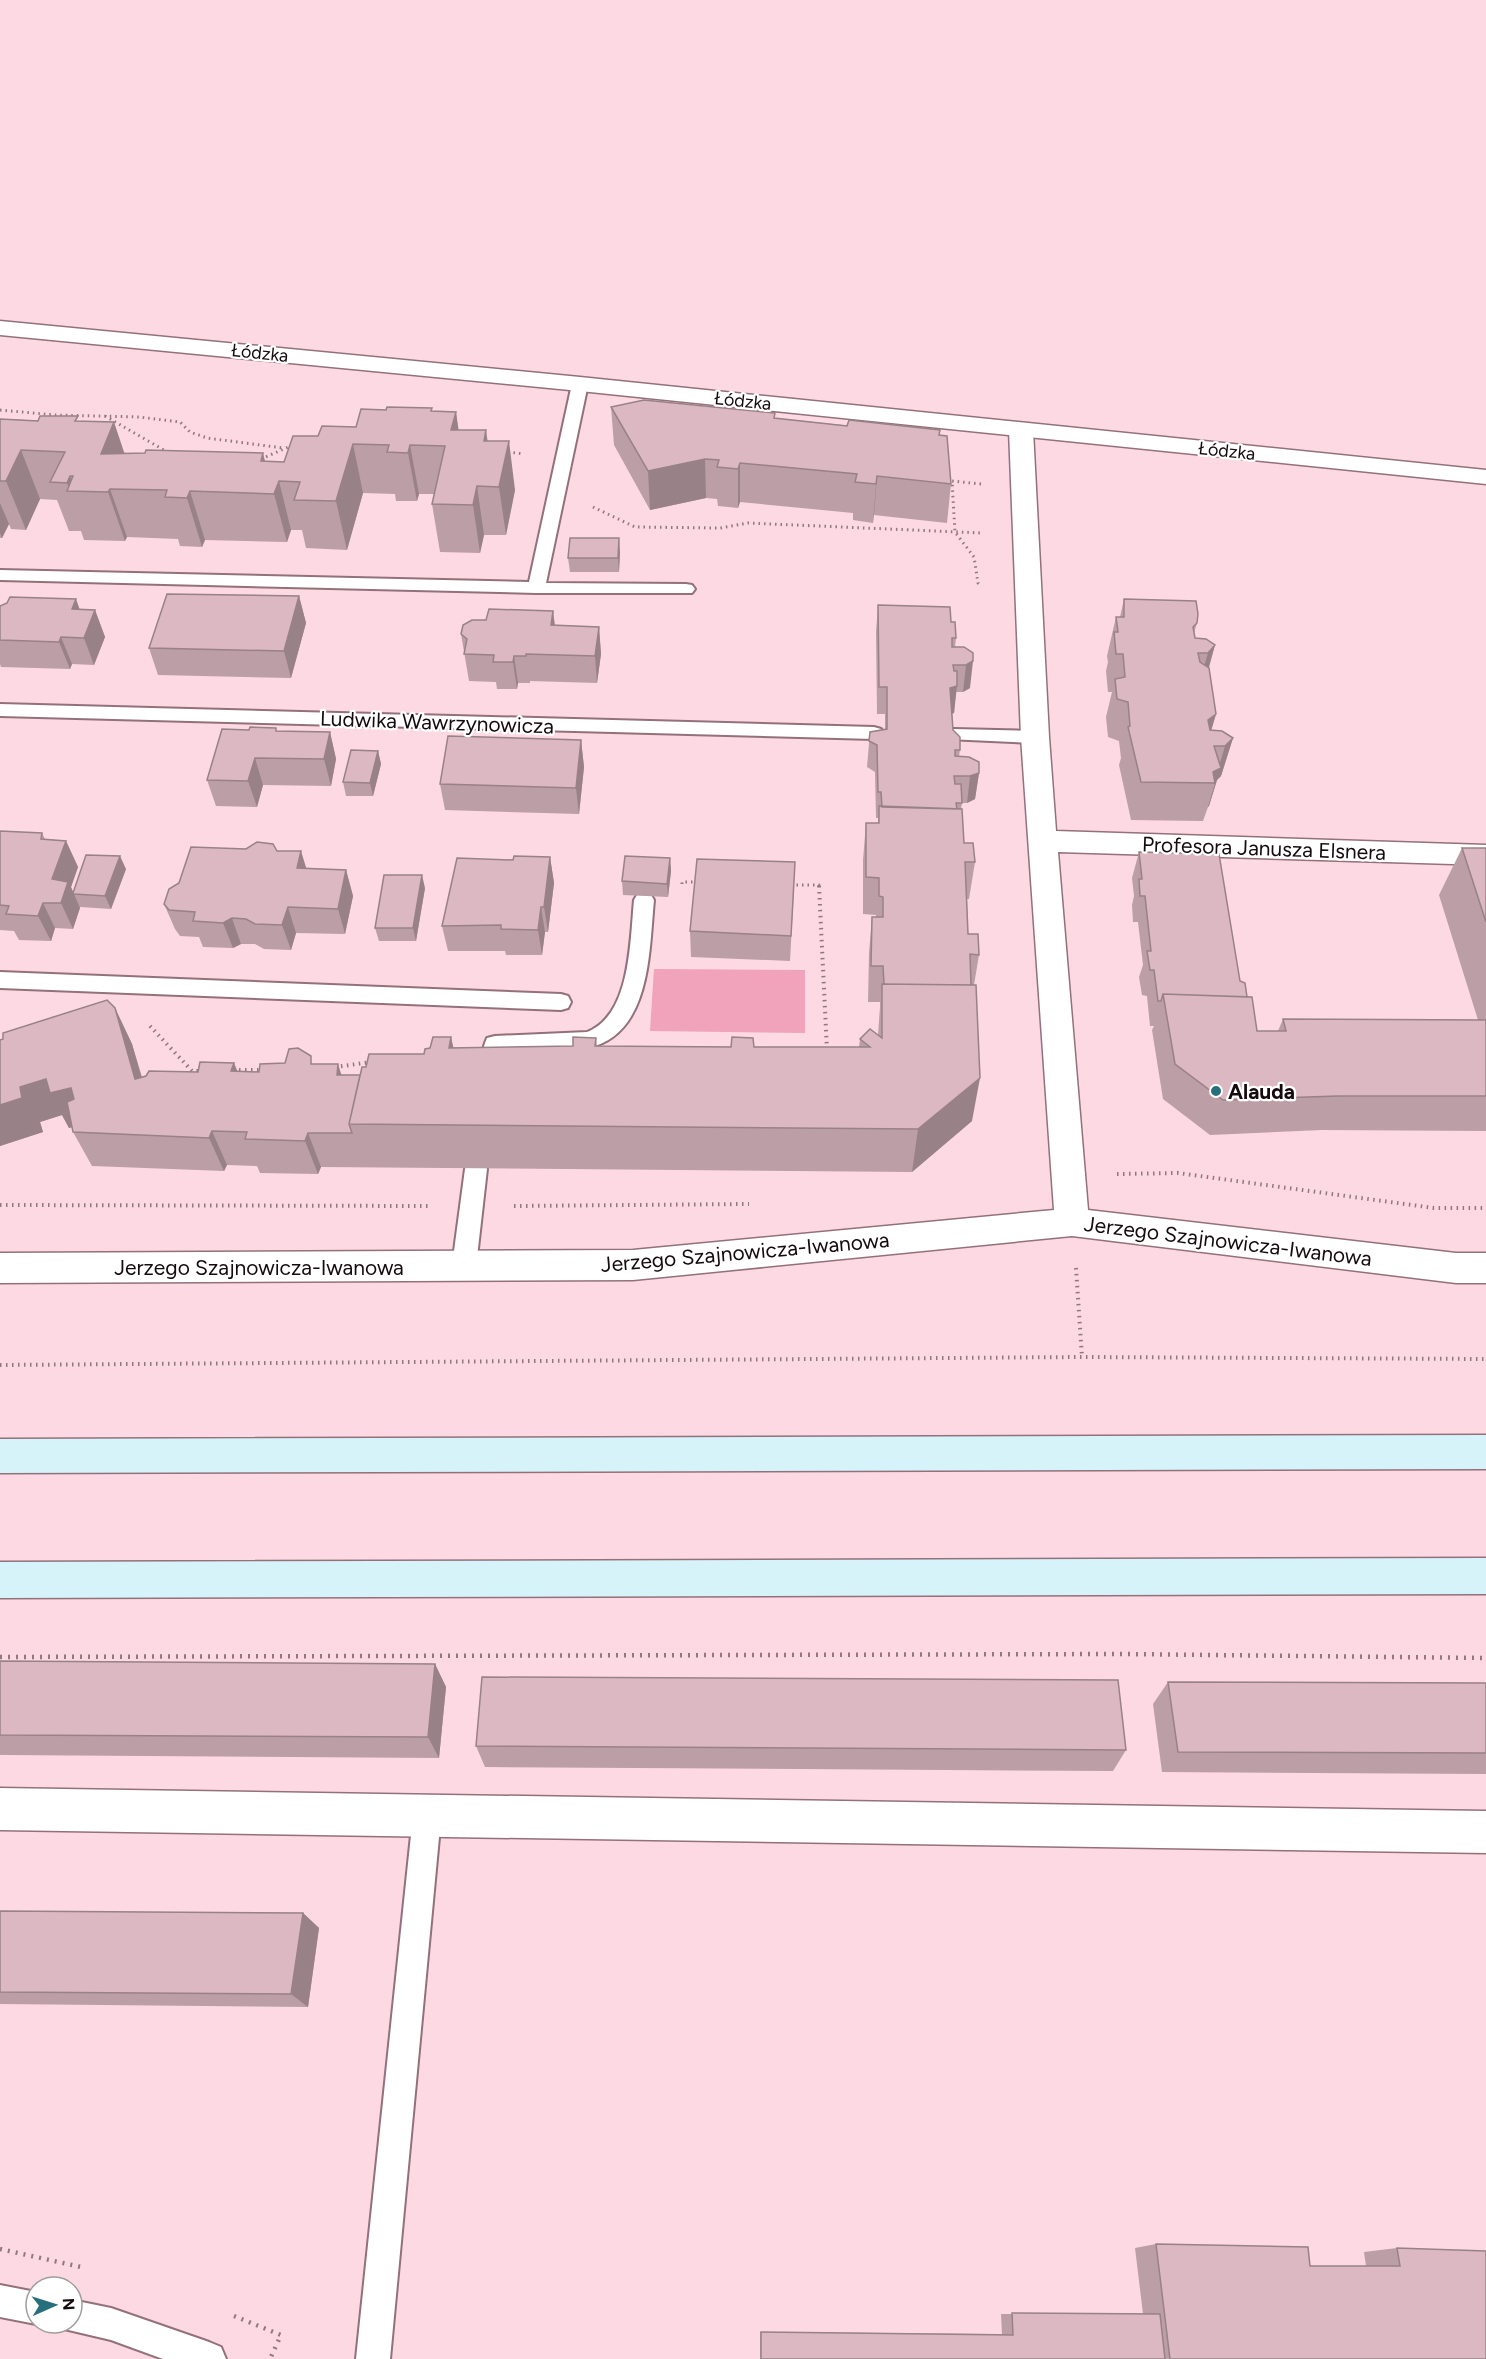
<svg xmlns="http://www.w3.org/2000/svg" width="1486" height="2359" font-family="Figtree,sans-serif">
  <style>
    .green { fill: #f0a3bb }
    .lines { fill: none; stroke-linecap: round; stroke-linejoin: round }
    .service-casing { stroke: #92717b; stroke-width: 4 }
    .minor-casing { stroke: #92717b; stroke-width: 3 }
    .tertiary-casing { stroke: #92717b; stroke-width: 3 }
    .secondary-casing { stroke: #92717b; stroke-width: 3 }
    .path-far2 { stroke: #90787f; stroke-width: 3; stroke-dasharray: 1.5 4; stroke-linecap: butt }
    .path-far1 { stroke: #90787f; stroke-width: 4; stroke-dasharray: 1.5 4.5; stroke-linecap: butt }
    .path { stroke: #90787f; stroke-width: 4.5; stroke-dasharray: 2 6; stroke-linecap: butt }
    .service { fill: #fff; fill-rule: evenodd }
    .minor { fill: #fff; fill-rule: evenodd }
    .tertiary { fill: #fff; fill-rule: evenodd }
    .secondary { fill: #d5f3f9; fill-rule: evenodd }
    .wall { fill: #bc9ea7 }
    .shaded-wall { fill: #998188 }
    .building { fill: #dbb8c2; stroke: #998188; stroke-width: 1.5 }
    .poi-dot { fill: #286f7c; stroke: #fff; stroke-width: 2 }
    .labels { text-anchor: middle; dominant-baseline: central; stroke-width: 4.5; stroke-linejoin: round; paint-order: stroke }
    .far-street-label { font-size: 18px; fill: #150a0d; stroke: #fff }
    .street-label { font-size: 21px; fill: #150a0d; stroke: #fff }
    .poi-label { font-size: 21px; font-weight: bold; fill: #150a0d; stroke: #fff; text-anchor: start }
  </style>
  <rect width="100%" height="100%" fill="#fdd9e3"/>
  <path class="green" d="M 654,969 L 805,970 L 805,1033 L 650,1031 Z"/>
  <g class="lines">
    <defs>
      <path id="service" d="M 580,379 L 588,384 L 546,583 L 686,584 L 692,585 L 695,589 L 692,593 L 536,593 L 0,580 L 0,570 L 529,582 L 572,384 Z
        M 0,704 L 874,727 L 881,729 L 883,733 L 881,737 L 874,739 L 0,716 Z
        M 954,729 L 1035,731 L 1042,733 L 1044,737 L 1042,741 L 1035,743 L 947,739 L 945,735 L 947,731 Z
        M 644,893 L 651,895 L 654,900 C 649,952 651,1034 588,1048 C 561,1054 532,1052 504,1052 L 501,1078 L 498,1084 L 490,1087 L 482,1084 C 477,1073 482,1049 487,1038 L 495,1036 L 587,1032 C 631,1015 630,941 634,900 L 637,895 Z
        M 0,972 L 561,994 L 568,996 L 571,1002 L 568,1008 L 561,1010 L 0,988 Z
        M 476,1160 L 484,1162 L 487,1169 L 476,1266 L 472,1273 L 464,1276 L 456,1273 L 452,1266 L 465,1169 L 468,1162 Z
        M 427,1802 L 437,1806 L 441,1816 L 390,2359 L 356,2359 L 413,1816 L 417,1806 Z
        M 0,2285 L 36,2292 L 36,2323 L 39,2323 L 36,2324 L 0,2317 Z
        M 72,2300 L 111,2308 L 209,2342 L 221,2347 L 226,2359 L 163,2359 L 111,2340 L 60,2328 L 59,2323 L 72,2323 Z"/>
      <path id="minor" d="M 1021,423 L 1029,425 L 1033,430 L 1049,737 L 1056,831 L 1486,845 L 1486,865 L 1058,852 L 1088,1210 L 1456,1253 L 1486,1253 L 1486,1283 L 1456,1283 L 1072,1236 L 633,1280 L 0,1283 L 0,1253 L 633,1250 L 1054,1210 L 1021,737 L 1009,430 L 1013,425 Z
        M 0,1788 L 1486,1811 L 1486,1853 L 0,1830 Z"/>
      <path id="tertiary" d="M 0,321 L 580,377 L 1486,470 L 1486,484 L 580,391 L 0,335 Z"/>
      <path id="secondary" d="M 1486,1435 L 1486,1469 L 0,1473 L 0,1439 Z
        M 1486,1558 L 1486,1594 L 0,1598 L 0,1562 Z"/>
    </defs>
    <use href="#service" class="service-casing"/>
    <use href="#minor" class="minor-casing"/>
    <use href="#tertiary" class="tertiary-casing"/>
    <use href="#secondary" class="secondary-casing"/>
    <path class="path-far2" d="M 0,410 L 55,415 L 139,417 L 180,422 L 190,432 L 207,438 L 283,448
      M 105,416 L 169,453
      M 508,452 L 524,454
      M 261,459 L 293,445
      M 981,484 L 952,481 L 955,532 L 974,557 L 978,583 L 982,586
      M 593,507 L 635,527 L 720,528 L 748,523 L 982,533
      M 682,884 L 682,882 L 699,882
      M 791,885 L 819,885 L 819,888"/>
    <path class="path-far1" d="M 819,886 L 827,1050
      M 150,1026 L 192,1071 L 201,1071
      M 335,1067 L 372,1062
      M 233,1070 L 261,1070
      M 1117,1174 L 1178,1173 L 1434,1208 L 1486,1208
      M 0,1205 L 428,1206
      M 514,1206 L 749,1204
      M 1076,1268 L 1082,1357
      M 0,1365 L 1082,1357 L 1486,1359"/>
    <path class="path" d="M 0,1657 L 1120,1654 L 1486,1658
      M 0,2249 L 81,2267
      M 234,2316 L 281,2335 L 270,2359"/>
    <use href="#service" class="service"/>
    <use href="#minor" class="minor"/>
    <use href="#tertiary" class="tertiary"/>
    <use href="#secondary" class="secondary"/>
  </g>
  <path class="wall" d="M 611,407 L 775,413 L 775,418 L 939,435 L 951,484 L 947,523 L 874,515 L 873,523 L 853,520 L 853,513 L 740,502 L 738,508 L 718,506 L 717,499 L 706,498 L 650,510 L 614,445 Z
    M 432,408 L 432,411 L 456,412 L 458,430 L 488,441 L 515,490 L 506,535 L 484,535 L 480,553 L 440,552 L 432,504 L 434,494 L 419,494 L 417,501 L 396,501 L 395,494 L 363,493 L 347,550 L 306,548 L 302,530 L 291,530 L 287,542 L 205,540 L 202,547 L 180,546 L 178,539 L 127,537 L 125,541 L 84,540 L 81,531 L 69,531 L 57,500 L 40,499 L 26,530 L 11,529 L 9,524 L 2,538 L 0,538 L 0,419 L 80,422 L 125,453 L 284,462 L 318,436 L 356,427 L 386,410 Z
    M 620,552 L 619,572 L 570,572 L 568,558 Z
    M 299,596 L 306,623 L 291,678 L 158,675 L 149,648 Z
    M 1124,599 L 1197,623 L 1194,633 L 1195,638 L 1215,645 L 1209,668 L 1216,714 L 1211,730 L 1233,738 L 1221,776 L 1217,780 L 1209,806 L 1208,807 L 1203,821 L 1131,820 L 1119,765 L 1121,758 L 1119,741 L 1108,737 L 1106,717 L 1112,692 L 1108,692 L 1106,671 L 1108,662 L 1107,656 L 1116,617 L 1120,617 Z
    M 878,605 L 951,622 L 956,638 L 955,647 L 964,647 L 970,688 L 963,692 L 956,692 L 954,713 L 952,714 L 953,730 L 960,750 L 959,756 L 979,773 L 975,799 L 967,803 L 962,803 L 961,809 L 964,843 L 975,862 L 969,899 L 967,899 L 968,934 L 979,955 L 974,985 L 972,1121 L 912,1172 L 321,1167 L 318,1174 L 260,1173 L 257,1166 L 227,1165 L 224,1171 L 92,1166 L 73,1132 L 72,1127 L 69,1128 L 62,1115 L 40,1122 L 43,1132 L 0,1146 L 0,1040 L 115,1008 L 132,1044 L 142,1077 L 198,1072 L 234,1063 L 237,1071 L 259,1072 L 314,1064 L 342,1075 L 360,1075 L 366,1067 L 424,1054 L 430,1048 L 451,1037 L 453,1048 L 573,1046 L 596,1038 L 597,1046 L 859,1047 L 860,1039 L 878,1035 L 880,1007 L 880,1002 L 868,1002 L 869,953 L 872,917 L 876,917 L 876,915 L 863,914 L 863,860 L 866,823 L 878,823 L 878,818 L 876,818 L 875,772 L 867,767 L 870,732 L 885,730 L 885,714 L 877,714 L 876,632 Z
    M 0,606 L 95,610 L 105,637 L 94,665 L 72,664 L 70,669 L 1,667 L 0,664 Z
    M 553,611 L 555,625 L 599,627 L 601,654 L 597,683 L 530,681 L 530,683 L 518,683 L 517,689 L 497,689 L 496,682 L 469,681 L 461,634 L 486,620 Z
    M 277,731 L 330,732 L 336,759 L 331,786 L 263,785 L 257,807 L 216,806 L 207,780 Z
    M 581,740 L 584,767 L 579,814 L 445,810 L 440,784 Z
    M 378,751 L 381,764 L 373,796 L 346,796 L 343,782 Z
    M 0,831 L 42,833 L 45,839 L 66,841 L 78,867 L 71,887 L 73,893 L 126,869 L 111,909 L 80,907 L 73,929 L 55,928 L 51,941 L 19,940 L 14,931 L 0,930 Z
    M 1462,848 L 1486,848 L 1486,1131 L 1322,1130 L 1210,1135 L 1163,1099 L 1152,1030 L 1154,1026 L 1150,1026 L 1147,996 L 1142,995 L 1139,977 L 1143,965 L 1138,922 L 1133,922 L 1132,905 L 1134,896 L 1132,878 L 1139,852 L 1240,981 L 1247,997 L 1257,1031 L 1278,1031 L 1283,1019 L 1478,1020 L 1439,895 Z
    M 277,851 L 306,868 L 346,870 L 353,896 L 345,934 L 296,933 L 291,950 L 264,949 L 255,944 L 241,944 L 233,948 L 203,947 L 199,937 L 180,936 L 175,929 L 164,904 L 179,883 Z
    M 550,857 L 554,883 L 548,932 L 545,932 L 542,955 L 506,955 L 505,951 L 448,951 L 442,926 L 513,860 Z
    M 670,858 L 671,871 L 668,897 L 623,895 L 622,881 Z
    M 425,888 L 416,941 L 379,941 L 375,928 Z
    M 794,888 L 790,961 L 691,957 L 690,931 Z
    M 0,1661 L 435,1664 L 446,1687 L 439,1758 L 0,1755 Z
    M 1168,1682 L 1486,1683 L 1486,1774 L 1162,1772 L 1153,1704 Z
    M 476,1746 L 1126,1750 L 1113,1771 L 485,1767 Z
    M 0,1911 L 303,1913 L 319,1928 L 308,2007 L 0,2004 Z
    M 1156,2244 L 1310,2266 L 1366,2266 L 1364,2252 L 1397,2248 L 1486,2359 L 760,2359 L 760,2332 L 1002,2334 L 1001,2314 L 1143,2314 L 1135,2248 Z"/>
  <path class="shaded-wall" d="M 456,412 L 463,460 L 451,430 Z
    M 114,422 L 130,470 L 101,454 Z
    M 486,430 L 493,479 L 484,441 Z
    M 509,441 L 515,490 L 506,535 L 499,487 Z
    M 353,444 L 363,493 L 347,550 L 336,501 Z
    M 410,445 L 419,494 L 417,501 L 408,453 Z
    M 21,450 L 40,499 L 26,530 L 6,481 Z
    M 263,453 L 273,494 L 261,461 Z
    M 705,459 L 706,498 L 650,510 L 648,471 Z
    M 740,463 L 740,502 L 738,508 L 738,469 Z
    M 70,476 L 75,492 L 70,491 L 67,483 Z
    M 877,476 L 874,515 L 873,523 L 876,484 Z
    M 279,481 L 291,530 L 287,542 L 274,494 Z
    M 477,486 L 484,535 L 480,553 L 473,505 Z
    M 110,489 L 127,537 L 125,541 L 108,492 Z
    M 190,491 L 205,540 L 202,547 L 187,498 Z
    M 0,503 L 9,524 L 2,538 L 0,533 Z
    M 619,538 L 620,552 L 619,572 L 618,558 Z
    M 299,596 L 306,623 L 291,678 L 284,651 Z
    M 76,599 L 86,627 L 72,609 Z
    M 95,610 L 105,637 L 94,665 L 84,638 Z
    M 553,611 L 556,638 L 551,625 Z
    M 599,627 L 601,654 L 597,683 L 595,656 Z
    M 61,637 L 72,664 L 70,669 L 59,642 Z
    M 1215,645 L 1204,683 L 1197,691 L 1208,653 Z
    M 514,656 L 518,683 L 517,689 L 513,662 Z
    M 973,661 L 970,688 L 963,692 L 966,665 Z
    M 957,686 L 954,713 L 946,715 L 950,688 Z
    M 1216,714 L 1205,752 L 1208,720 Z
    M 330,732 L 336,759 L 331,786 L 324,759 Z
    M 1233,738 L 1221,776 L 1217,780 L 1209,806 L 1208,807 L 1215,783 L 1214,784 L 1213,772 L 1218,770 L 1225,746 Z
    M 581,740 L 584,767 L 579,814 L 576,788 Z
    M 378,751 L 381,764 L 373,796 L 370,783 Z
    M 255,758 L 263,785 L 257,807 L 248,781 Z
    M 979,773 L 975,799 L 967,803 L 970,776 Z
    M 66,841 L 78,867 L 71,887 L 80,908 L 73,929 L 61,903 L 52,879 Z
    M 301,851 L 309,877 L 297,868 Z
    M 120,856 L 126,869 L 111,909 L 105,896 Z
    M 550,857 L 554,883 L 548,932 L 544,907 Z
    M 670,858 L 671,871 L 668,897 L 667,884 Z
    M 346,870 L 353,896 L 345,934 L 338,909 Z
    M 422,875 L 425,888 L 416,941 L 413,928 Z
    M 43,903 L 55,928 L 51,941 L 38,916 Z
    M 288,907 L 296,933 L 291,950 L 282,925 Z
    M 541,907 L 545,932 L 542,955 L 538,930 Z
    M 232,918 L 241,944 L 233,948 L 223,923 Z
    M 115,1008 L 132,1044 L 152,1114 L 135,1079 Z
    M 451,1037 L 461,1081 L 449,1048 Z
    M 234,1063 L 248,1097 L 231,1071 Z
    M 338,1064 L 349,1099 L 337,1075 Z
    M 980,1078 L 972,1121 L 912,1172 L 918,1129 Z
    M 46,1079 L 71,1088 L 90,1122 L 69,1128 L 62,1115 L 40,1122 L 43,1132 L 0,1146 L 0,1105 L 20,1087 Z
    M 212,1131 L 227,1165 L 224,1171 L 209,1138 Z
    M 308,1133 L 321,1167 L 318,1174 L 305,1141 Z
    M 435,1664 L 446,1687 L 439,1758 L 428,1737 Z
    M 303,1913 L 319,1928 L 308,2007 L 291,1994 Z"/>
  <path class="building" d="M 644,400 L 775,413 L 774,418 L 847,426 L 849,420 L 940,430 L 939,435 L 947,436 L 951,484 L 877,476 L 876,484 L 855,482 L 857,474 L 740,463 L 738,469 L 717,467 L 719,460 L 705,459 L 648,471 L 611,407 Z
    M 387,407 L 432,408 L 431,411 L 456,412 L 451,430 L 486,430 L 484,441 L 509,441 L 499,487 L 477,486 L 473,505 L 432,504 L 445,446 L 410,445 L 408,453 L 387,452 L 389,445 L 353,444 L 336,501 L 294,500 L 300,482 L 279,481 L 274,494 L 190,491 L 187,498 L 165,497 L 167,490 L 110,489 L 108,492 L 67,491 L 73,476 L 70,476 L 67,483 L 50,482 L 65,452 L 21,450 L 6,481 L 0,481 L 0,419 L 38,421 L 40,416 L 78,416 L 75,421 L 114,422 L 101,454 L 145,453 L 146,450 L 263,453 L 261,461 L 284,462 L 293,436 L 318,436 L 322,426 L 356,427 L 361,409 L 386,410 Z
    M 570,538 L 619,538 L 618,558 L 568,558 Z
    M 167,594 L 299,596 L 284,651 L 149,648 Z
    M 10,597 L 76,599 L 72,609 L 95,610 L 84,638 L 61,637 L 59,642 L 0,640 L 0,606 L 7,603 Z
    M 1124,599 L 1196,601 L 1198,614 L 1197,623 L 1193,627 L 1195,638 L 1206,639 L 1215,645 L 1208,653 L 1198,653 L 1200,662 L 1209,668 L 1216,714 L 1208,720 L 1210,730 L 1222,731 L 1233,738 L 1225,746 L 1214,746 L 1221,768 L 1213,772 L 1215,783 L 1141,782 L 1128,727 L 1130,726 L 1128,702 L 1117,699 L 1115,679 L 1125,677 L 1123,654 L 1116,654 L 1114,632 L 1118,632 L 1116,617 L 1124,617 Z
    M 878,605 L 950,607 L 951,622 L 955,622 L 956,638 L 952,638 L 952,647 L 964,647 L 973,653 L 973,661 L 966,665 L 953,665 L 954,671 L 957,671 L 957,686 L 950,688 L 953,730 L 960,737 L 960,750 L 955,750 L 955,756 L 969,757 L 979,762 L 979,773 L 970,776 L 954,776 L 955,784 L 961,784 L 962,803 L 956,803 L 957,809 L 882,807 L 881,792 L 878,792 L 877,745 L 869,741 L 870,732 L 887,729 L 887,687 L 879,687 Z
    M 489,609 L 553,611 L 551,625 L 599,627 L 595,656 L 526,654 L 526,656 L 514,656 L 513,662 L 493,662 L 494,655 L 464,654 L 467,639 L 461,634 L 463,625 L 472,620 L 486,620 Z
    M 250,727 L 276,728 L 276,731 L 330,732 L 324,759 L 255,758 L 248,781 L 207,780 L 222,729 L 249,730 Z
    M 448,736 L 581,740 L 576,788 L 440,784 Z
    M 351,750 L 378,751 L 370,783 L 343,782 Z
    M 879,806 L 962,809 L 964,843 L 973,843 L 975,862 L 965,862 L 968,934 L 978,934 L 979,955 L 970,954 L 971,985 L 884,984 L 883,966 L 871,966 L 872,917 L 883,917 L 883,897 L 879,896 L 879,878 L 866,877 L 866,823 L 879,823 Z
    M 0,831 L 42,833 L 41,839 L 66,841 L 52,879 L 68,882 L 61,903 L 43,903 L 38,916 L 6,914 L 9,906 L 0,905 Z
    M 257,842 L 273,844 L 277,851 L 301,851 L 297,868 L 346,870 L 338,909 L 288,907 L 282,925 L 255,924 L 246,919 L 232,918 L 223,923 L 193,921 L 195,912 L 169,910 L 164,904 L 169,889 L 179,883 L 191,847 L 246,849 Z
    M 1462,848 L 1486,848 L 1486,922 Z
    M 1139,852 L 1219,854 L 1240,981 L 1245,983 L 1247,997 L 1163,994 L 1161,1001 L 1158,1001 L 1154,970 L 1150,970 L 1147,951 L 1151,951 L 1145,896 L 1140,896 L 1139,879 L 1142,879 Z
    M 86,855 L 120,856 L 105,896 L 74,894 L 73,893 Z
    M 514,856 L 550,857 L 544,907 L 541,907 L 538,930 L 501,929 L 501,925 L 442,926 L 457,858 L 513,860 Z
    M 625,856 L 670,858 L 667,884 L 622,881 Z
    M 697,859 L 795,862 L 791,936 L 690,931 Z
    M 384,875 L 422,875 L 413,928 L 375,928 Z
    M 882,984 L 976,985 L 980,1078 L 918,1129 L 349,1124 L 362,1067 L 366,1067 L 369,1054 L 424,1054 L 425,1049 L 430,1048 L 433,1037 L 451,1037 L 449,1048 L 573,1046 L 573,1037 L 596,1038 L 595,1046 L 731,1047 L 732,1037 L 753,1038 L 754,1047 L 870,1047 L 860,1039 L 870,1029 L 882,1038 Z
    M 1163,994 L 1252,997 L 1257,1031 L 1286,1031 L 1283,1019 L 1486,1020 L 1486,1096 L 1338,1096 L 1223,1100 L 1175,1064 Z
    M 107,1000 L 115,1008 L 135,1079 L 146,1076 L 149,1071 L 198,1072 L 200,1062 L 234,1063 L 231,1071 L 259,1072 L 260,1064 L 285,1063 L 289,1049 L 298,1048 L 311,1056 L 311,1064 L 338,1064 L 337,1075 L 360,1075 L 349,1124 L 352,1133 L 308,1133 L 305,1141 L 245,1139 L 247,1132 L 212,1131 L 209,1138 L 73,1132 L 67,1102 L 74,1099 L 71,1088 L 50,1093 L 46,1079 L 20,1087 L 22,1098 L 0,1105 L 0,1040 L 3,1039 L 3,1033 Z
    M 0,1661 L 435,1664 L 428,1737 L 0,1735 Z
    M 482,1677 L 1118,1680 L 1126,1750 L 476,1746 Z
    M 1168,1682 L 1486,1683 L 1486,1753 L 1178,1752 Z
    M 0,1911 L 303,1913 L 291,1994 L 0,1992 Z
    M 1156,2244 L 1308,2247 L 1310,2266 L 1400,2266 L 1397,2248 L 1486,2251 L 1486,2359 L 1170,2359 Z
    M 1012,2313 L 1160,2314 L 1165,2359 L 761,2359 L 761,2332 L 1013,2335 Z"/>
  <circle class="poi-dot" cx="1216" cy="1091" r="6"/>
  <g class="labels">
    <g class="far-street-label">
      <text transform="translate(260 353) rotate(6)">Łódzka</text>
      <text transform="translate(743 401) rotate(6)">Łódzka</text>
      <text transform="translate(1227 451) rotate(6)">Łódzka</text>
    </g>
    <g class="street-label">
      <text transform="translate(437 722) rotate(2)">Ludwika Wawrzynowicza</text>
      <text transform="translate(1264 848) rotate(2)">Profesora Janusza Elsnera</text>
      <text transform="translate(1228 1241) rotate(7)">Jerzego Szajnowicza-Iwanowa</text>
      <text transform="translate(745 1252) rotate(-5)">Jerzego Szajnowicza-Iwanowa</text>
      <text x="259" y="1267">Jerzego Szajnowicza-Iwanowa</text>
    </g>
    <g class="poi-label">
      <text x="1228" y="1091">Alauda</text>
    </g>
  </g>
  <g transform="translate(54 2305) rotate(87)"><circle r="28" fill="#ffffff" stroke="#a19d9e" stroke-width="1.5"/>
  <path d="M0-4.5L10 22L0 15L-10 22Z" fill="#286f7c"/>
  <text y="-9" font-size="16" font-weight="bold" text-anchor="middle" fill="#150a0d">N</text>
  </g>
</svg>
